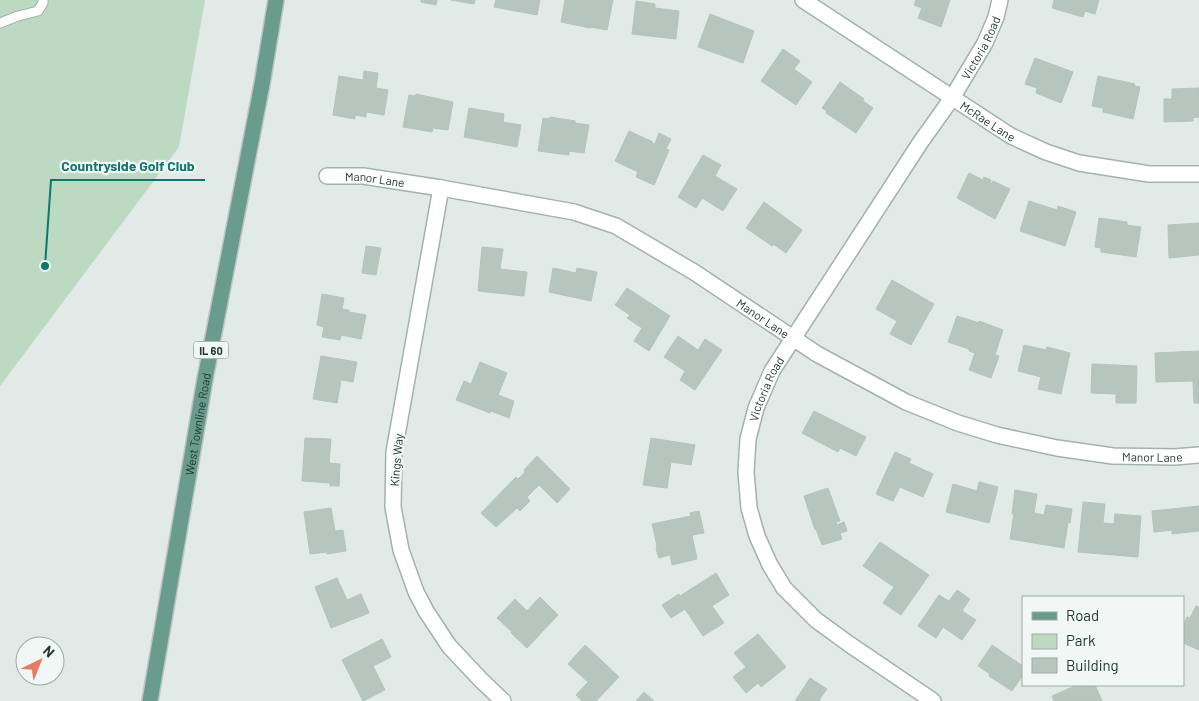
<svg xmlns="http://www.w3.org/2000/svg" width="1199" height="701" font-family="Barlow,sans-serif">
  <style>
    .green { fill: #bcdac2 }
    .building { fill: #b7c5bf; stroke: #b4c3bc }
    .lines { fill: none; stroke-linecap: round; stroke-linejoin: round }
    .lane-casing { stroke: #a4b2ac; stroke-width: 11 }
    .street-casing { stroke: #a4b2ac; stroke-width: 18 }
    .primary-casing { stroke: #bdc4c2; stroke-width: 18 }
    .lane { stroke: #fff; stroke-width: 9 }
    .street { stroke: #fff; stroke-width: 15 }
    .primary { stroke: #699c8c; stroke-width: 15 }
    .labels { text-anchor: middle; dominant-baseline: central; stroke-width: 4.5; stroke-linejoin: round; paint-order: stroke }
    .shield { fill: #f1f7f4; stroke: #61736c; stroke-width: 1 }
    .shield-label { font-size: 11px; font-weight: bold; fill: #233a32 }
    .street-label { font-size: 12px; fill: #233a32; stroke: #f1f7f4 }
    .leader { fill: none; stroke: #0f766e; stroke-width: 2 }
    .callout-dot { fill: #0f766e; stroke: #f1f7f4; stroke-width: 2 }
    .callout-label { font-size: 14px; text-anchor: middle; font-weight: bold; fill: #0f766e; stroke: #f1f7f4; stroke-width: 4.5; stroke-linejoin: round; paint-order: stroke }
  </style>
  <rect width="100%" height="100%" fill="#e1eae6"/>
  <path class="green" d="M 0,0 L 205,0 L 179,147 L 0,386 Z"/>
  <path class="building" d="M 421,0 L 437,0 L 436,5 L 421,2 Z
    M 451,0 L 475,0 L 474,4 Z
    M 496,0 L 540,0 L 537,15 L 494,7 Z
    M 565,0 L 613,0 L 607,30 L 590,27 L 590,28 L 561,22 Z
    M 916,0 L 950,0 L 941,27 L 918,18 L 922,8 L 914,5 Z
    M 1054,0 L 1099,0 L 1095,14 L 1085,11 L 1083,17 L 1052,8 Z
    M 636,1 L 655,4 L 655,8 L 679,11 L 676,39 L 632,34 Z
    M 710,14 L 754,31 L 743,63 L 698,47 Z
    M 783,49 L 800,61 L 794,69 L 812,82 L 796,105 L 761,81 Z
    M 1035,58 L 1073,72 L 1061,103 L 1036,93 L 1037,88 L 1025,84 Z
    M 364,71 L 378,73 L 376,88 L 388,90 L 384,115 L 366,112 L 366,117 L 355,115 L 355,119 L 333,115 L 339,76 L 363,80 Z
    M 1098,76 L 1135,84 L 1134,86 L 1140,87 L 1133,119 L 1103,112 L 1103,108 L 1092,106 Z
    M 840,82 L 864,99 L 863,101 L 873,108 L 856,133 L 826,113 L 827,111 L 822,108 Z
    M 1199,88 L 1199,117 L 1193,118 L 1193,121 L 1164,122 L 1164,99 L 1172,99 L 1172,89 Z
    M 416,94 L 453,102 L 448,130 L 433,128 L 432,132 L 403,127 L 409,95 L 415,96 Z
    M 469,108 L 504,114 L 503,122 L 521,125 L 517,147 L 464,137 Z
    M 550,117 L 575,121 L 575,123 L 589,125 L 584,153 L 569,151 L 569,155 L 538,151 L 543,118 L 550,119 Z
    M 629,131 L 653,142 L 652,143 L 655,144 L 659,133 L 671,139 L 666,149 L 669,150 L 654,185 L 636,177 L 638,172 L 615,161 Z
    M 703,155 L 721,165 L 715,176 L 737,189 L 723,211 L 702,198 L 696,208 L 678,197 Z
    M 969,173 L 983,180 L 984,177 L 991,180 L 990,183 L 991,184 L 993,181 L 1010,189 L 995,219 L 957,198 Z
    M 1029,201 L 1057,210 L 1058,206 L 1076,212 L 1065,246 L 1020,231 Z
    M 764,202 L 802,230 L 786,253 L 773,244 L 772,246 L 746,228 Z
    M 1099,218 L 1127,222 L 1127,225 L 1141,227 L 1136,257 L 1101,252 L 1101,248 L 1095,247 Z
    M 1199,223 L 1199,255 L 1169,258 L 1168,225 Z
    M 366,246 L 381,248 L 376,275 L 362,273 Z
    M 482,247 L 503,249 L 500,269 L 527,272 L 524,296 L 478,291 Z
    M 553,268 L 576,273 L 577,268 L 597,272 L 591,301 L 549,292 Z
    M 892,280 L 934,304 L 911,345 L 890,334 L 897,321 L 876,309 Z
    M 627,288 L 670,316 L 649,351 L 634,341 L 642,328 L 627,318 L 630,315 L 615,305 Z
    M 322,294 L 344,298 L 342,309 L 349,310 L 349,312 L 366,315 L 361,339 L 341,335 L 340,340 L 322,337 L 324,327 L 317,325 Z
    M 957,316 L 979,323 L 979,321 L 1003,330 L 995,355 L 999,356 L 991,378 L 969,370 L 975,353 L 969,351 L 969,349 L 948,342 Z
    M 678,336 L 698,350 L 705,339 L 722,350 L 695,390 L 680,380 L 685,371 L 664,357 Z
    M 1024,345 L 1046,350 L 1047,347 L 1070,353 L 1061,394 L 1038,389 L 1041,377 L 1018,371 Z
    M 1199,351 L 1199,403 L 1194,403 L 1193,381 L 1156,382 L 1155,353 Z
    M 321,356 L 357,362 L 353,382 L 341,380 L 337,403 L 313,399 Z
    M 480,362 L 507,373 L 498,395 L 514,401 L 509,418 L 491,411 L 490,413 L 456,400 L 464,381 L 471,384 Z
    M 1092,364 L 1137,366 L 1136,403 L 1116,403 L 1116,394 L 1091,393 Z
    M 814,411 L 866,437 L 856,456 L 840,448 L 838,452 L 802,433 Z
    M 305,438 L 331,439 L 329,463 L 340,464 L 339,486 L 330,486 L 330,483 L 302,481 Z
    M 651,438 L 695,445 L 691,465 L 671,462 L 667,488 L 643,485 Z
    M 895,452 L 911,459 L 909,463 L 933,474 L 923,497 L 900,487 L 893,501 L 876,494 Z
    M 537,456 L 570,489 L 557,503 L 539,485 L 527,497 L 530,501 L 520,511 L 517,508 L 496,527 L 481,513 L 516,477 L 518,479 L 525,472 L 524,470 Z
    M 979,482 L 998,487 L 989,523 L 946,512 L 953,484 L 977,491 Z
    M 828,488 L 840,521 L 836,522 L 837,525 L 844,522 L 847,531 L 840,533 L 842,539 L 822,545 L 816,529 L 815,530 L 804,496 Z
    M 1015,490 L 1037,494 L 1034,513 L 1044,515 L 1046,505 L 1072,509 L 1070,523 L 1068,522 L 1064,548 L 1010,539 L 1014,514 L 1012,514 Z
    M 1083,502 L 1105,504 L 1103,523 L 1114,524 L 1115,514 L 1141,516 L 1138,557 L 1078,552 Z
    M 1199,506 L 1199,531 L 1172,534 L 1172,530 L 1154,532 L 1152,511 Z
    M 331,508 L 335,531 L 343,530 L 346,551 L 327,554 L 327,552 L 310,554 L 304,512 Z
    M 699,511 L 704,533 L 692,535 L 697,559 L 672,565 L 670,555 L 659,558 L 656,549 L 657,546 L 652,524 L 691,516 L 690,513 Z
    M 880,542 L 929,575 L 901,615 L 883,603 L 894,587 L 863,566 Z
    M 716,573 L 729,595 L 712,606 L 724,623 L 703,636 L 685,609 L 671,618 L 662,605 L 679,594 L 680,596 Z
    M 337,578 L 347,600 L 361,594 L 369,613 L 331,628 L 315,587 Z
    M 957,590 L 970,599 L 962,611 L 976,620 L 962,640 L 943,627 L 936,638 L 918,626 L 939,595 L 949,601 Z
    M 540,597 L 558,615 L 527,648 L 511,633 L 512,632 L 497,618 L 515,599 L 527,611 Z
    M 1196,606 L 1199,607 L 1199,650 L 1183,643 L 1183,626 L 1187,617 L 1190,618 Z
    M 758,634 L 786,667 L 761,687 L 758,683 L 746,693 L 733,677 L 746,667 L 734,653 Z
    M 382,639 L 391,657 L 373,666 L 385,690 L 363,701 L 342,660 Z
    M 585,645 L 619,677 L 596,701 L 582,701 L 576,695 L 588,682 L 568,664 Z
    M 992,645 L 1023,666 L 1023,675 L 1012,691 L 989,676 L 990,674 L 978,666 Z
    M 810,678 L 827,689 L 819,700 L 821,701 L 795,701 Z
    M 1077,685 L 1095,685 L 1102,701 L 1054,701 L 1052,696 Z
    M 644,692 L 654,701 L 636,701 Z"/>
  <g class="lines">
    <defs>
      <path id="lane" d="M 0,23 L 18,16 L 38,11 L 43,3 L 43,0"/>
      <g id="street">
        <path id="s1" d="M 803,0 L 1011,136 L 1046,152 L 1079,163 L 1149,174 L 1199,174"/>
        <path id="s2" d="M 327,176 L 363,176 L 441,188 L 574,212 L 616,226 L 694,272 L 817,354 L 906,402 L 958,423 L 997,435 L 1057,448 L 1113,456 L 1174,457 L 1199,455"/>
        <path d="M 441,188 L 394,452 L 393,507 L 401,550 L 416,592 L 426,611 L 449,646 L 481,680 L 503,701"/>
        <path id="s3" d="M 933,701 L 849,644 L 816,620 L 784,588 L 770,565 L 757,536 L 749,508 L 746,472 L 748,439 L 756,408 L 772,371 L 920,143 L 952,98 L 985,43 L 996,17 L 1000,0"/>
      </g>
      <g id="primary">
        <path id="s4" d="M 150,701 L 205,379 L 262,84 L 276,0"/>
      </g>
    </defs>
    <use href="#lane" class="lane-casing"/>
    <use href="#street" class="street-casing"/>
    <use href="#primary" class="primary-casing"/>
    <use href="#lane" class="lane"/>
    <use href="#street" class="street"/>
    <use href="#primary" class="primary"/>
  </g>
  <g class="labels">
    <rect class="shield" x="193.5" y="341.5" width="35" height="17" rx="4"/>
    <g class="shield-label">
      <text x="211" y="350">IL 60</text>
    </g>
    <g class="street-label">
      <text stroke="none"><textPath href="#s3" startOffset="802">Victoria Road</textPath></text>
      <text stroke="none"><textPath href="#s1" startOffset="221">McRae Lane</textPath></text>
      <text stroke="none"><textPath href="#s2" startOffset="48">Manor Lane</textPath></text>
      <text stroke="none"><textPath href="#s2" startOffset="468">Manor Lane</textPath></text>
      <text stroke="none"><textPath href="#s3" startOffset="398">Victoria Road</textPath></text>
      <text stroke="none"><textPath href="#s4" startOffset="281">West Townline Road</textPath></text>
      <text stroke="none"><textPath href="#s2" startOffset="888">Manor Lane</textPath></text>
      <text transform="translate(396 460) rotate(-85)">Kings Way</text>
    </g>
  </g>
  <path class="leader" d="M45 266L51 180H205"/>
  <circle class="callout-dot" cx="45" cy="266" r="5"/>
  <g class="callout-label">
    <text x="128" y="171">Countryside Golf Club</text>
  </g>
  <rect x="1022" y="596" width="162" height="90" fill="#f1f7f4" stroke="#9faba6"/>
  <rect x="1032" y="612" width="25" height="8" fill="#699c8c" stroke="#9faba6"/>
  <text x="1066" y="621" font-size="15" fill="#233a32">Road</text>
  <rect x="1032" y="634" width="25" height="15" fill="#bcdac2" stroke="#9faba6"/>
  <text x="1066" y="646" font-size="15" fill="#233a32">Park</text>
  <rect x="1032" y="658" width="25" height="15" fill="#b7c5bf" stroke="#9faba6"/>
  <text x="1066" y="671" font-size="15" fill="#233a32">Building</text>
  <g transform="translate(40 661) rotate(43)"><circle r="24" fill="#f1f7f4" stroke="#9faba6"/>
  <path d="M0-4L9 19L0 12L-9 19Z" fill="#e67c63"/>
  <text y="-8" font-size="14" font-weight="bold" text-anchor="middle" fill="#233a32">N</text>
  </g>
</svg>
